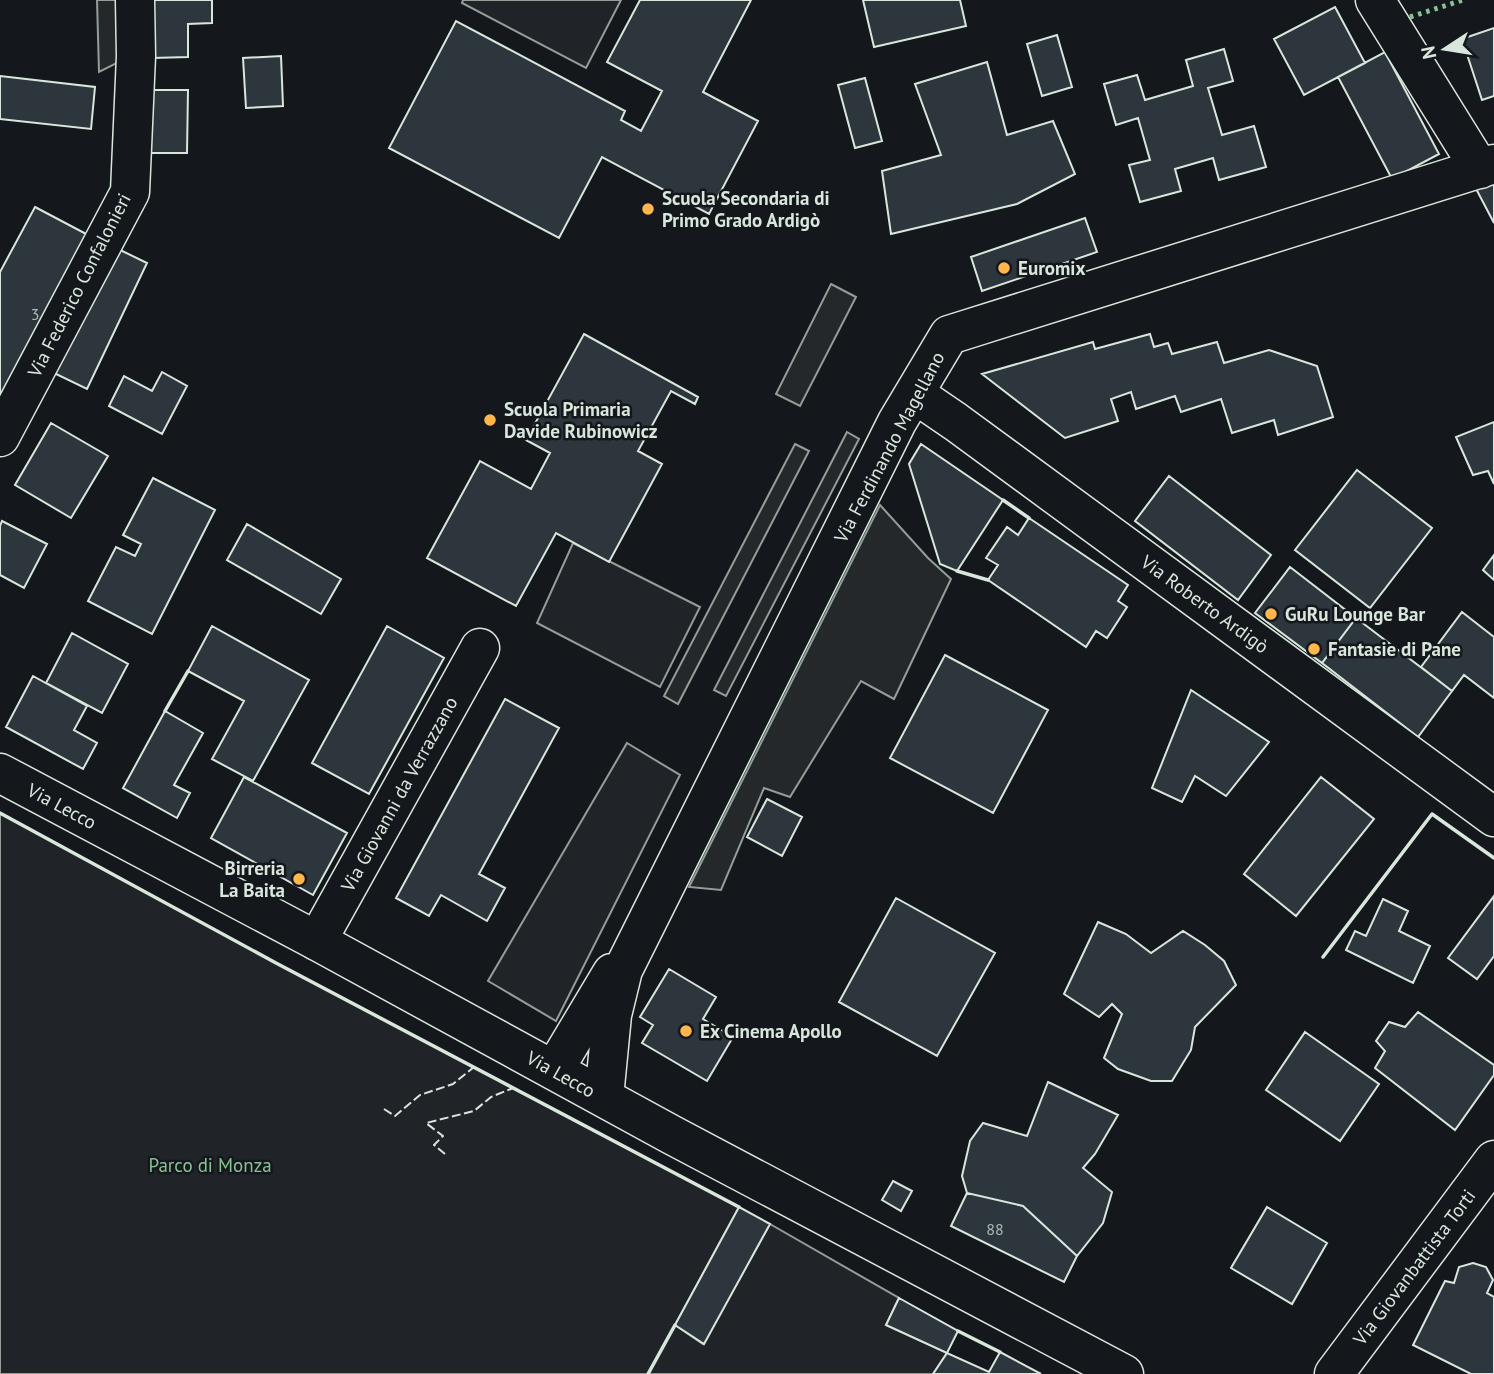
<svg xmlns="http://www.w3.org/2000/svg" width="1494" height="1374" font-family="'PT Sans',sans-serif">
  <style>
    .green { fill: #202428; stroke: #939e99; stroke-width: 2 }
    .parking { fill: #24282b; stroke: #939e99; stroke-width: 2 }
    .building { fill: #2c363c; stroke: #d8e6dc; stroke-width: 2 }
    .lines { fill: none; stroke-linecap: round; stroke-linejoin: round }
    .minor-casing { stroke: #d8e6dc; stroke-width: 41 }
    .major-casing { stroke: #d8e6dc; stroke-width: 41 }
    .minor { stroke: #14181c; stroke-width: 38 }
    .major { stroke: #14181c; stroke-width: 38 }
    .hedge { stroke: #8ac095; stroke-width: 5; stroke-dasharray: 3.5 5; stroke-linecap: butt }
    .fence { stroke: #d8e6dc; stroke-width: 2; stroke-dasharray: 9 3.5; stroke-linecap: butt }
    .wall { stroke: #d8e6dc; stroke-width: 3.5 }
    .poi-dot { fill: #ffb74d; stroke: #14181c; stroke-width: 2.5 }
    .labels { text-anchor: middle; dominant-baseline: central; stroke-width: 5; stroke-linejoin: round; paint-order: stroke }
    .number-label { font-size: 16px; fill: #adbab4 }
    .poi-label { font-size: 19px; font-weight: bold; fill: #d8e6dc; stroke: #14181c; text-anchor: start }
    .street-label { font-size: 19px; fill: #d8e6dc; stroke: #14181c }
    .park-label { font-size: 19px; fill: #8ac095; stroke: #14181c }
  </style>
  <rect width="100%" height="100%" fill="#14181c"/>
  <path class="green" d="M 463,0 L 621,0 L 586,68 L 462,3 Z
    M 573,543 L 700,607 L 660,687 L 537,623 Z
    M 627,743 L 680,775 L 556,1021 L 488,981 Z
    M 0,813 L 276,963 L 739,1207 L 675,1325 L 703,1344 L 770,1224 L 899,1298 L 886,1325 L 947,1353 L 933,1374 L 0,1374 Z"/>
  <path class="parking" d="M 97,0 L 120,0 L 121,61 L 99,72 Z
    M 831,284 L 856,297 L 800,406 L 776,394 Z
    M 847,432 L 859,439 L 726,696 L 714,690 Z
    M 795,444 L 809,451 L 678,704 L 664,696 Z
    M 880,505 L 928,558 L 951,579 L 894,699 L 861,681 L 790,797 L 764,788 L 721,890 L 689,887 Z"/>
  <path class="building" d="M 151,0 L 212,0 L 212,23 L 188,24 L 188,57 L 152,58 Z
    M 640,0 L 751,0 L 703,92 L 758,121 L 709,214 L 602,157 L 559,238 L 389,148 L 456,21 L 625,111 L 621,120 L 641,131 L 662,91 L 607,62 Z
    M 863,0 L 960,0 L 966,26 L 874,47 Z
    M 1335,7 L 1365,63 L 1304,95 L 1274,39 Z
    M 1494,28 L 1494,96 L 1482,100 L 1462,39 Z
    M 1057,35 L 1072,87 L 1042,96 L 1027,44 Z
    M 1224,49 L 1233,81 L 1208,88 L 1222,135 L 1254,126 L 1266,167 L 1219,180 L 1213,158 L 1175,169 L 1181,191 L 1140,202 L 1129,165 L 1150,160 L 1138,118 L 1116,125 L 1104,84 L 1137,75 L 1145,100 L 1193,86 L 1186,60 Z
    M 1385,52 L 1439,154 L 1392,179 L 1338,77 Z
    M 281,56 L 283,106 L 246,108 L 243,58 Z
    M 987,62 L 1007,135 L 1053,121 L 1075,174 L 1017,204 L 891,234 L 882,171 L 941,155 L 915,84 Z
    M 0,76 L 95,87 L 91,129 L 0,119 Z
    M 865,78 L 882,141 L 855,148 L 838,85 Z
    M 146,90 L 188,90 L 187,153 L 146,153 Z
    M 1494,180 L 1494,223 L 1474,185 Z
    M 35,207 L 90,236 L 0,404 L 0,272 Z
    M 1085,218 L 1097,252 L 982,291 L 971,257 Z
    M 114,247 L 147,263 L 87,389 L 54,373 Z
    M 584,334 L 698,397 L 695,404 L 671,391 L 638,451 L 662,464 L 609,562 L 556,533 L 516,606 L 427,558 L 480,461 L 531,489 L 550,453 L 526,440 Z
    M 1150,334 L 1154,347 L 1168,343 L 1172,354 L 1217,342 L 1224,363 L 1269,350 L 1317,366 L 1333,417 L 1278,435 L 1274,420 L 1232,433 L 1221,399 L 1181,412 L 1175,396 L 1136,409 L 1131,392 L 1111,399 L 1118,421 L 1065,438 L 982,374 L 1093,342 L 1095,349 Z
    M 162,372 L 187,386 L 162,434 L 109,406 L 124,376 L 152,391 Z
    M 1494,422 L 1494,484 L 1488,471 L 1473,475 L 1456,437 Z
    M 51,423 L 108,456 L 71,518 L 15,485 Z
    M 921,444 L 1003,500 L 957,571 L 940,564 L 909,464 Z
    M 1357,470 L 1432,528 L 1370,608 L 1295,550 Z
    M 1169,476 L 1271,555 L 1238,600 L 1135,521 Z
    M 153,478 L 215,510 L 152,634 L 88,601 L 116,547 L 135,556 L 141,544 L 123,535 Z
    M 1029,518 L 1128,585 L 1118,601 L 1127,607 L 1107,638 L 1096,631 L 1086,647 L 988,580 L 998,565 L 986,558 L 1007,527 L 1018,535 Z
    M 2,521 L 47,544 L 24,588 L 0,575 L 0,526 Z
    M 247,524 L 341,579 L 321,614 L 227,560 Z
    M 1494,555 L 1494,580 L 1483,570 Z
    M 1290,567 L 1356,618 L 1322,663 L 1255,613 Z
    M 1462,612 L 1494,637 L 1494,698 L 1464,675 L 1452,691 L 1421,667 Z
    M 1356,618 L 1452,691 L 1418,737 L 1322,663 Z
    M 212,626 L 309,680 L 253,781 L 212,759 L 244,701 L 188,671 Z
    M 387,626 L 444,658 L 369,794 L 312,763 Z
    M 72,633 L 128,664 L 102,713 L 46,683 Z
    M 945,655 L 1048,710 L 993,813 L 890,758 Z
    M 33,676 L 87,706 L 74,730 L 97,743 L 83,769 L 6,727 Z
    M 1191,690 L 1269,742 L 1226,796 L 1195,776 L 1182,802 L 1152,788 Z
    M 505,699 L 559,728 L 479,874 L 505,888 L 487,921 L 441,895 L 429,916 L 396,898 Z
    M 165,711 L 203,733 L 174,785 L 190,793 L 177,818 L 123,788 Z
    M 244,777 L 347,833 L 313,895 L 211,838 Z
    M 1321,777 L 1374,819 L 1296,916 L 1244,874 Z
    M 767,799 L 802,817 L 782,856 L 747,837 Z
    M 1494,896 L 1494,956 L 1477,979 L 1448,958 Z
    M 896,898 L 995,953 L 937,1056 L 839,1002 Z
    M 1383,899 L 1408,911 L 1399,931 L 1430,946 L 1413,983 L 1346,950 L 1355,931 L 1366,936 Z
    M 1098,922 L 1126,934 L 1151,953 L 1183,931 L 1205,945 L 1224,961 L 1236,985 L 1195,1027 L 1191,1050 L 1172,1081 L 1151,1081 L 1118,1069 L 1104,1058 L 1122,1014 L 1112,1004 L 1099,1017 L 1064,994 Z
    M 669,969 L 716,997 L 703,1019 L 733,1037 L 707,1081 L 642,1043 L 653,1025 L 640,1017 Z
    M 1418,1012 L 1494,1065 L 1494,1075 L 1455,1130 L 1375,1068 L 1385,1051 L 1376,1041 L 1389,1022 L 1405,1027 Z
    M 1305,1032 L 1379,1084 L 1340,1141 L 1266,1090 Z
    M 1048,1082 L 1118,1115 L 1095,1154 L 1083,1168 L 1112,1192 L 1103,1223 L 1077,1256 L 1023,1206 L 967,1193 L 962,1176 L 970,1141 L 983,1123 L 1027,1136 Z
    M 893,1181 L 912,1191 L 901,1211 L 882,1200 Z
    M 967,1193 L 1023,1206 L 1077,1256 L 1064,1282 L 951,1226 Z
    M 739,1207 L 770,1224 L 704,1344 L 675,1325 Z
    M 1267,1207 L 1327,1243 L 1292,1304 L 1231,1268 Z
    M 1473,1263 L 1486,1267 L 1493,1280 L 1487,1293 L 1494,1297 L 1494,1374 L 1471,1374 L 1413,1345 L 1445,1281 L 1454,1283 L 1459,1267 Z
    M 899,1298 L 958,1331 L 947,1353 L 886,1325 Z
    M 1000,1352 L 1041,1374 L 933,1374 L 947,1353 L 989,1372 Z"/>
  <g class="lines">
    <defs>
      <path id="minor" d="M 1375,0 L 1480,169
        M 915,394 L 956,422 L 1494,817
        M 0,437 L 130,192 L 136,56 L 135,0
        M 317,941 L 480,648
        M 554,1070 L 612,973
        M 604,1097 L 612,1015 L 623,970 L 897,422 L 949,335 L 1494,164
        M 1334,1374 L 1494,1160"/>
      <path id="major" d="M 0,773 L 317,941 L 672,1135 L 1124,1374"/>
    </defs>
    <use href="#minor" class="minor-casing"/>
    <use href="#major" class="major-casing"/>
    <use href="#minor" class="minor"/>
    <use href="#major" class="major"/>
    <path class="hedge" d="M 1410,17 L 1463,0"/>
    <path class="fence" d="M 384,1109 L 395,1116 L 420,1095 L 453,1084 L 474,1067
      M 445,1154 L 434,1145 L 443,1136 L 426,1123 L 474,1111 L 491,1097 L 513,1088"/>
    <path class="wall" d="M 1003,500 L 1029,518
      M 957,571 L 988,580
      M 165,711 L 188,671
      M 0,813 L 276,963 L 739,1207
      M 1323,957 L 1432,814 L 1494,858
      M 958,1331 L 1000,1352
      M 648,1374 L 675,1325"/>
  </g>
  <g class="poi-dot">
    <circle cx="648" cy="209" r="7"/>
    <circle cx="1004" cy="268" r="7"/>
    <circle cx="490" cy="420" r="7"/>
    <circle cx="1271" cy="614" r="7"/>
    <circle cx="1314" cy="649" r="7"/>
    <circle cx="299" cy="879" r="7"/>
    <circle cx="686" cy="1031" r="7"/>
  </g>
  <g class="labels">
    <g class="number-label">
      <text x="35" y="314">3</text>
      <text x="995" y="1229">88</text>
    </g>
    <g class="poi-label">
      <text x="662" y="198">Scuola Secondaria di<tspan x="662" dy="22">Primo Grado Ardigò</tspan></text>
      <text x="1018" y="268">Euromix</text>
      <text x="504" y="409">Scuola Primaria<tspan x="504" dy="22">Davide Rubinowicz</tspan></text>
      <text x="1285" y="614">GuRu Lounge Bar</text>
      <text x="1328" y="649">Fantasie di Pane</text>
      <text x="285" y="868" text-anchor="end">Birreria<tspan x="285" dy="22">La Baita</tspan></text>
      <text x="700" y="1031">Ex Cinema Apollo</text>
    </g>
    <g class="street-label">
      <text transform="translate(79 285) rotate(-63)">Via Federico Confalonieri</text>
      <text transform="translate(889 447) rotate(-62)">Via Ferdinando Magellano</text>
      <text transform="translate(1205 604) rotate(36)">Via Roberto Ardigò</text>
      <text transform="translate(399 794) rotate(-61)">Via Giovanni da Verrazzano</text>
      <text transform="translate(62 806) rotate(28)">Via Lecco</text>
      <text transform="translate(561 1074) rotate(29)">Via Lecco</text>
      <text transform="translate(1414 1267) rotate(-53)">Via Giovanbattista Torti</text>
    </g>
    <g class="park-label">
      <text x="210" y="1165">Parco di Monza</text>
    </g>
  </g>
  <g transform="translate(1445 49) rotate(258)" stroke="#14181c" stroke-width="5" paint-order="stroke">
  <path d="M0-5L12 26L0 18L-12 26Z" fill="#d8e6dc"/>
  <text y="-10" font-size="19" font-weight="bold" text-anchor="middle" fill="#d8e6dc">N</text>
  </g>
</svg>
